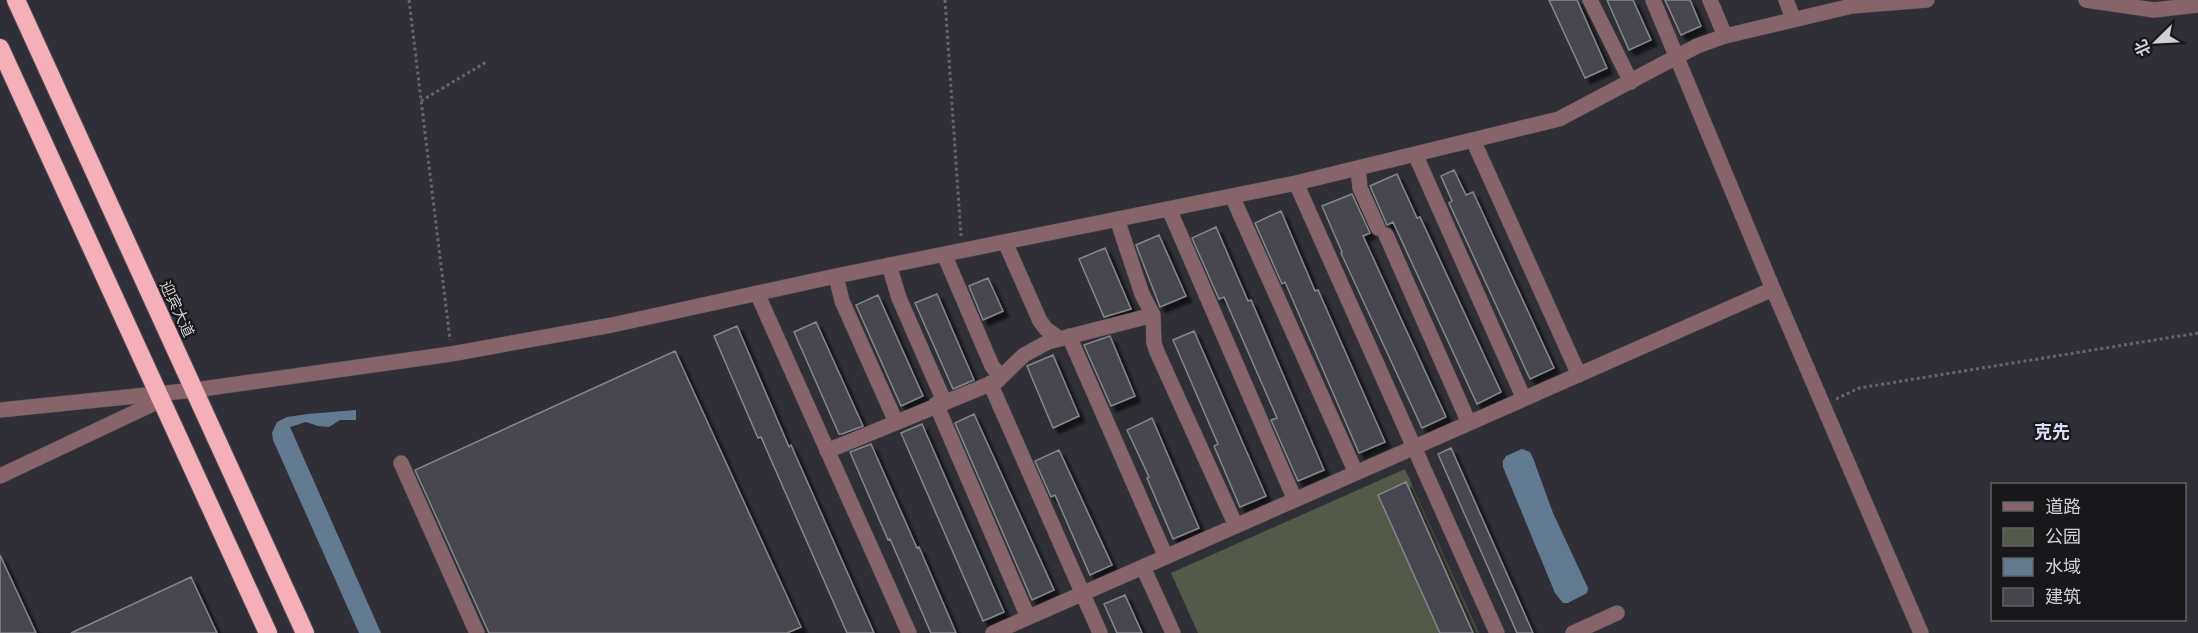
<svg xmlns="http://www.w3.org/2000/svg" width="2198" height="633" font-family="'Crimson Pro','Noto Sans SC',serif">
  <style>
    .green { fill: #535a49 }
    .water { fill: #637b90 }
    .building { fill: #46454d; stroke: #85858e; stroke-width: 1.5; filter: url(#shadow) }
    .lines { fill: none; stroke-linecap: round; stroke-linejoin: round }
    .minor-casing { stroke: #4d4c53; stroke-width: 16 }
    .highway-casing { stroke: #4d4c53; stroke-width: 20 }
    .path { stroke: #66656c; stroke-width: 3; stroke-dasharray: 3 3; stroke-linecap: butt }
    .minor { stroke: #876469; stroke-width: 15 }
    .highway { stroke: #f5afb9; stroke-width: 18 }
    .labels { text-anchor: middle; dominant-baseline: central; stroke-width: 4.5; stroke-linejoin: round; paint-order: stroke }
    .street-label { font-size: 15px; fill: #d1d1d5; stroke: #18181b }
    .quarter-label { font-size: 18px; font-weight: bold; fill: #d9ddfa; stroke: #18181b }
  </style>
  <defs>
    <filter id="shadow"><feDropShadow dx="5.5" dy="5.5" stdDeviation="1.5" flood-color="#0009"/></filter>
  </defs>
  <rect width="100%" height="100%" fill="#302f37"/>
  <path class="green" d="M 1405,469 L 1479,633 L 1198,633 L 1171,573 Z"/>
  <path class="water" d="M 356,410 L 356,420 L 340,420 L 329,427 L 318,426 L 306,422 L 290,427 L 381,633 L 359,633 L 273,440 L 272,433 L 277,422 L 287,417 L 308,414 Z
    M 1522,449 L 1530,452 L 1533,458 L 1553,513 L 1588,588 L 1587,593 L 1568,603 L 1563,603 L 1555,593 L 1503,467 L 1503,461 L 1506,456 Z"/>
  <path class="building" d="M 1549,0 L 1577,0 L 1607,68 L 1585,78 Z
    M 1607,0 L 1633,0 L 1651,40 L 1629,50 Z
    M 1665,0 L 1690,0 L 1701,26 L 1681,35 Z
    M 1454,170 L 1466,195 L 1473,192 L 1554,368 L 1530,379 L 1449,203 L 1452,201 L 1441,176 Z
    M 1397,174 L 1417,218 L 1420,217 L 1501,392 L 1477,404 L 1393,222 L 1387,225 L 1370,186 Z
    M 1352,194 L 1370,233 L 1363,236 L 1446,417 L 1422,428 L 1341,253 L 1342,252 L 1322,206 Z
    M 1281,211 L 1315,291 L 1318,290 L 1385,442 L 1359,453 L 1285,282 L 1282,284 L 1255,223 Z
    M 1216,227 L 1248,301 L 1251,300 L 1324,470 L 1298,481 L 1271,420 L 1277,418 L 1224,297 L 1219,299 L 1192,238 Z
    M 1159,235 L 1186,296 L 1160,307 L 1136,245 Z
    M 1105,248 L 1131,309 L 1104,317 L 1079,259 Z
    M 988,278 L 1003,311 L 983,320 L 969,286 Z
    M 937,294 L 974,380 L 953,389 L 915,303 Z
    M 878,295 L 923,396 L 901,406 L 856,305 Z
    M 816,322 L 863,426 L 842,434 L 839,434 L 794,332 Z
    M 737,326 L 789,447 L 791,445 L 874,633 L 847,633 L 761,437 L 758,438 L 714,336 Z
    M 1194,331 L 1266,496 L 1240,507 L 1214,446 L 1218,444 L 1173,340 Z
    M 1110,336 L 1135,396 L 1111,406 L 1084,345 Z
    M 675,351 L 801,627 L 787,633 L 489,633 L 415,470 Z
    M 1053,355 L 1079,416 L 1053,428 L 1027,366 Z
    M 974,414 L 1054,590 L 1032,600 L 955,423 Z
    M 1152,418 L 1199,528 L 1173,539 L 1147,478 L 1149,477 L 1127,430 Z
    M 922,424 L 1004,612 L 983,621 L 901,433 Z
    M 871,444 L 917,548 L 919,547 L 956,633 L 931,633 L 890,539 L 888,540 L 850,452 Z
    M 1451,448 L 1533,633 L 1517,633 L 1438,454 Z
    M 1059,450 L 1112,565 L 1090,575 L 1055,495 L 1051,497 L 1035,461 Z
    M 1406,482 L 1473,633 L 1440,633 L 1378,495 Z
    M 0,555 L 36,633 L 0,633 Z
    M 191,577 L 217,633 L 71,633 Z
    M 1125,595 L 1142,633 L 1117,633 L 1104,604 Z"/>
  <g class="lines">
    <defs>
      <path id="minor" d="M 1590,0 L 1631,82
        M 1653,0 L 1773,289 L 1921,633
        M 1710,0 L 1725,36
        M 1786,0 L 1793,18
        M 2086,0 L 2154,10 L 2198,5
        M 1473,140 L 1579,375
        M 1415,154 L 1524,399
        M 1358,168 L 1360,188 L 1378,228
        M 1296,183 L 1497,633
        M 1232,196 L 1356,473
        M 1169,209 L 1295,500
        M 1117,219 L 1142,294 L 1153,315 L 1154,343 L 1157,352 L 1236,526
        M 1386,235 L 1469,423
        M 1005,242 L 1040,321 L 1046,329 L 1060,339
        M 944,254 L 992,366 L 1001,377
        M 889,265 L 899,298 L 944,401
        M 836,276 L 842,301 L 896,422
        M 757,293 L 909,633
        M 1069,336 L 1166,557
        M 990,383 L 1100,633
        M 936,404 L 1028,617
        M 0,410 L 195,390 L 451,354 L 612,325 L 836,276 L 1296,183 L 1559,119 L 1697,46 L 1725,36 L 1852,6 L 1927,0
        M 827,451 L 997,381 L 1024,355 L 1048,342 L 1153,315
        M 401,463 L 477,633
        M 0,476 L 161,400
        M 1143,567 L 1173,633
        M 993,633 L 1773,289
        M 1573,633 L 1617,613"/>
      <path id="highway" d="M 16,0 L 305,633
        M 0,48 L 268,633"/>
    </defs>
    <use href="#minor" class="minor-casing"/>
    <use href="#highway" class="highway-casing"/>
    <path class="path" d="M 409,0 L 450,340
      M 945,0 L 961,236
      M 421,101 L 488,61
      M 1836,399 L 1859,388 L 2198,333"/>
    <use href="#minor" class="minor"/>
    <use href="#highway" class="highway"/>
  </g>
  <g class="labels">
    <g class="street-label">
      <text transform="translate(177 309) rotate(65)">迎宾大道</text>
    </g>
    <g class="quarter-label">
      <text x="2052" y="432">克先</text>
    </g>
  </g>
  <rect x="1991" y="483" width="195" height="138" fill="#18181b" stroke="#626265" stroke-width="1.5"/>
  <rect x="2003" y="502" width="30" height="9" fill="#876469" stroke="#626265" stroke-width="1.5"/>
  <text x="2045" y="513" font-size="18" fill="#d1d1d5">道路</text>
  <rect x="2003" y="528" width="30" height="18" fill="#535a49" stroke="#626265" stroke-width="1.5"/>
  <text x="2045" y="543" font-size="18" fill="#d1d1d5">公园</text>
  <rect x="2003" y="558" width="30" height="18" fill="#637b90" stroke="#626265" stroke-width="1.5"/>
  <text x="2045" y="573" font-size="18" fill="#d1d1d5">水域</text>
  <rect x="2003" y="588" width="30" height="18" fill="#46454d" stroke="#626265" stroke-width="1.5"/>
  <text x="2045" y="603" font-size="18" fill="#d1d1d5">建筑</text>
  <g transform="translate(2156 42) rotate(246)" stroke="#18181b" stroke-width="4.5" paint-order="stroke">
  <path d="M0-4.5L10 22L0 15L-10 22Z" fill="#d1d1d5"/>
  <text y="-9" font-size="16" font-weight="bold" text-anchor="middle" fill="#d1d1d5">北</text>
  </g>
</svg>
